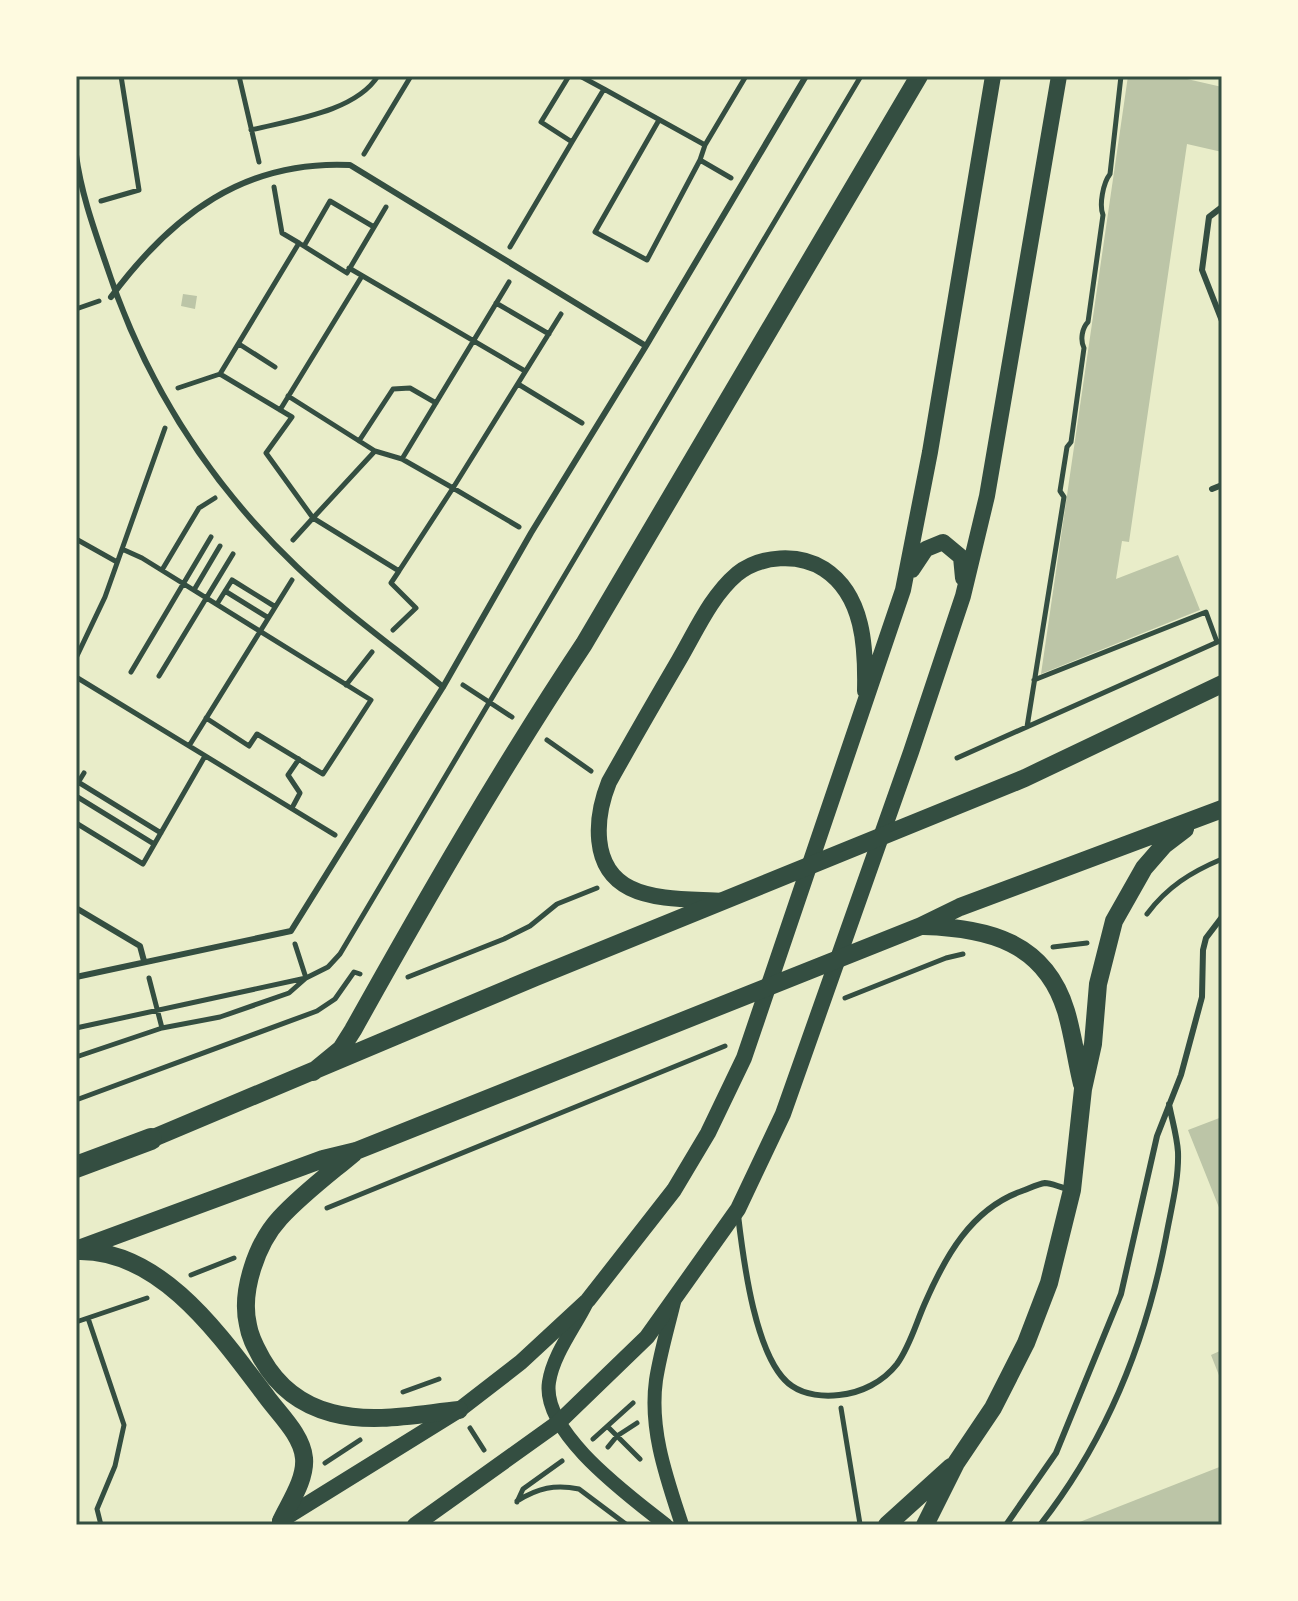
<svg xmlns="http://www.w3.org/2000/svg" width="1298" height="1601" font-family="Quicksand,sans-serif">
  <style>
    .building { fill: #bcc5a7 }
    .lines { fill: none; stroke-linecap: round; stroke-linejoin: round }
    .path { stroke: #344e41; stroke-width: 5 }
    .service { stroke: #344e41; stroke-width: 6 }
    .tertiary { stroke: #344e41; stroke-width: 14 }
    .secondary { stroke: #344e41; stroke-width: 16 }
    .primary { stroke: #344e41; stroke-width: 18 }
    .motorway { stroke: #344e41; stroke-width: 22 }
    .neatline { fill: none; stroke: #344e41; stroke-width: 3 }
  </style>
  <rect width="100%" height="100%" fill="#e9edc9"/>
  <path class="building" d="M 1128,76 L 1174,76 L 1222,87 L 1222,152 L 1187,144 L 1129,542 L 1122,541 L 1116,579 L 1178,555 L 1200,610 L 1041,674 Z
    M 183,294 L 197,296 L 195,309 L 181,306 Z
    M 1222,1117 L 1222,1215 L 1188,1130 Z
    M 1222,1350 L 1222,1383 L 1211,1355 Z
    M 1222,1466 L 1222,1525 L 1072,1525 Z"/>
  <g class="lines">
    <path class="path" d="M 239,76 L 259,162
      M 569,76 L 541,122 L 572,142 L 604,89 L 580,76
      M 604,89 L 705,145
      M 659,120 L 595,232 L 647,260 L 700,160
      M 251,130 C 291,120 355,112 378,76
      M 364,154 L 411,76
      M 731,178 L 700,160 L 705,145 L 746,76
      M 274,187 L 282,233 L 299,243 L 220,374 L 292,417 L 266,453 L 313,518 L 293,540
      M 101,201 L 139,190 L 121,76
      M 299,243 L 347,273 L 386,207
      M 304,246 L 330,201 L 374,227
      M 510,247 L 572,142
      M 349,268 L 525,371
      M 509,282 L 402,459 L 453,488 L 561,314
      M 496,303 L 549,334
      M 76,309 L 99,301
      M 239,344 L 275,367
      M 518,384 L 582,423
      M 178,388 L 220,374
      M 288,396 L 375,451
      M 280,410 L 362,276
      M 359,441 L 393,389 L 410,388 L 436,403
      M 402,459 L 375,451 L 313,518 L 399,571 L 453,488 L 519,527
      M 76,539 L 117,562
      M 122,549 L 142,558 L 371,700 L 323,774 L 257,734 L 249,746 L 206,718
      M 162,570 L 199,508 L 215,498
      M 194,590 L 220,546
      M 225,591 L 267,617
      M 217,604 L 232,580 L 274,606
      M 393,630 L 416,608 L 391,583 L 399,571
      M 76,658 L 105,597 L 165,428
      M 131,672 L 211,537
      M 159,676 L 233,554
      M 76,677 L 335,835
      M 1034,680 L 1206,612 L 1217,642
      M 346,685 L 372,652
      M 463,685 L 512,717
      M 1027,727 L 1064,497 L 1060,491 L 1067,447 L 1071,442 L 1084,348 C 1080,340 1082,328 1088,322 L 1103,215 C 1099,205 1103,183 1110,174 L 1121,76
      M 547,740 L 591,771
      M 189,746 L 292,580
      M 957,758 L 1222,640
      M 78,782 L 161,833
      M 76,786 L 84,773
      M 76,796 L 154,844
      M 292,808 L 300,793 L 288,775 L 299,759
      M 76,823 L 143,864 L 205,756
      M 1147,914 C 1167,887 1191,872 1222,859
      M 1053,947 L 1087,943
      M 408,977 L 504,939 L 530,926 L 557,904 L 597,888
      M 845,998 L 946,958 L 963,954
      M 76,1028 L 306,978 L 295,944
      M 162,1028 L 220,1017 L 289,993 L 306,978 L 328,967 L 340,954 L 861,76
      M 76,1057 L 162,1028 L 149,978
      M 76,1100 L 317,1011 L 335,999 L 354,972 L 360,974
      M 327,1208 L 725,1046
      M 191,1275 L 234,1258
      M 88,1318 L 124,1425 L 115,1466 L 97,1509 L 101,1525
      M 76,1322 L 147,1298
      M 403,1392 L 439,1379
      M 841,1408 L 860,1524 L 857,1525
      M 608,1427 L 640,1459
      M 470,1428 L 484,1450
      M 593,1439 L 633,1403
      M 608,1447 L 617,1436 L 637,1423
      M 325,1463 L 360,1440
      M 517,1501 C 538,1488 555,1484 579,1489 L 627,1525
      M 517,1502 L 523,1489 L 562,1461"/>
    <path class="service" d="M 76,155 C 81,192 93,226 105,261 C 143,379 207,481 297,567 C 342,610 394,647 443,687
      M 1222,207 L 1209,217 L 1202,270 L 1222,321
      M 111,297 C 172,215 244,160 350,165 L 646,346
      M 1212,489 L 1222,485
      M 76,908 L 140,946 L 144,961
      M 76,977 L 291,931 L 443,687 L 531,533 L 646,346 L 806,76
      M 738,1215 C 743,1257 755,1361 792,1386 C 805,1395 824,1397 839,1395 C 861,1393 883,1382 897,1364 C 910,1346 916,1323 925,1303 C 945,1257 971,1209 1022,1191 C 1028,1189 1038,1184 1045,1183 C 1052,1183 1061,1188 1069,1189
      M 1006,1525 L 1056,1453 L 1121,1294 L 1157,1136 L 1181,1075 L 1202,997 L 1203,950 L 1206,938 L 1222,917
      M 1040,1525 C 1106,1441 1146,1341 1166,1237 C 1171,1209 1179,1180 1178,1152 C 1177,1136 1172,1120 1169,1104"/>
    <path class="tertiary" d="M 674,1302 C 668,1327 660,1354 656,1380 C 649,1430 667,1479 682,1525
      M 586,1304 C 574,1328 553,1355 549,1382 C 541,1433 631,1497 666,1525"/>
    <path class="secondary" d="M 912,570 L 926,549 L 943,542 L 961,557 L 963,578
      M 723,901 C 694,899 656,901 630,888 C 590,868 595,817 609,782 C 632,741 655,701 679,660 C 696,631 711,596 737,574 C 761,555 799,553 824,569 C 864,595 866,648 865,691
      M 280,1521 L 459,1410 L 521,1362 L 588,1300 L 674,1190 L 708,1133 L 744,1058 L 903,590 L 930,452 L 993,76
      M 415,1525 L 559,1422 L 647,1337 L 738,1209 L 783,1114 L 911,752 L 963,596 L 987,496 L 1059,76"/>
    <path class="primary" d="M 924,926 C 988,928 1045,942 1066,1011 C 1073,1034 1076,1060 1082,1084
      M 313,1072 L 341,1049 L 353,1030 C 426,899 501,769 584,644 L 919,76
      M 151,1139 L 536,977 L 1025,778 L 1222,684
      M 354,1153 C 329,1174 302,1194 280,1218 C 257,1243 240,1291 248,1325 C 250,1338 256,1348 262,1359 C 278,1387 301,1405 332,1413 C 373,1424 418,1414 459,1410
      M 76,1250 L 323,1159 L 356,1151 L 921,926 L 960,907 L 1222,809
      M 79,1251 C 162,1250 221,1337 266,1396 C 279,1414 302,1435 304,1458 C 306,1479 290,1502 281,1521
      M 887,1525 L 951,1467
      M 925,1525 L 956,1463 L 993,1408 L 1026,1343 L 1049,1283 L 1072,1190 L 1083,1089 L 1093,1044 L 1098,984 L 1114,921 L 1144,868 L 1164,845 L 1185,829"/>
    <path class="motorway" d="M 76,1167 L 151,1139"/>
  </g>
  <rect width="1298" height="1601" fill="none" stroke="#fefae0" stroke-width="156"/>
  <rect x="78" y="78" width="1142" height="1445" class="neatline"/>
</svg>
